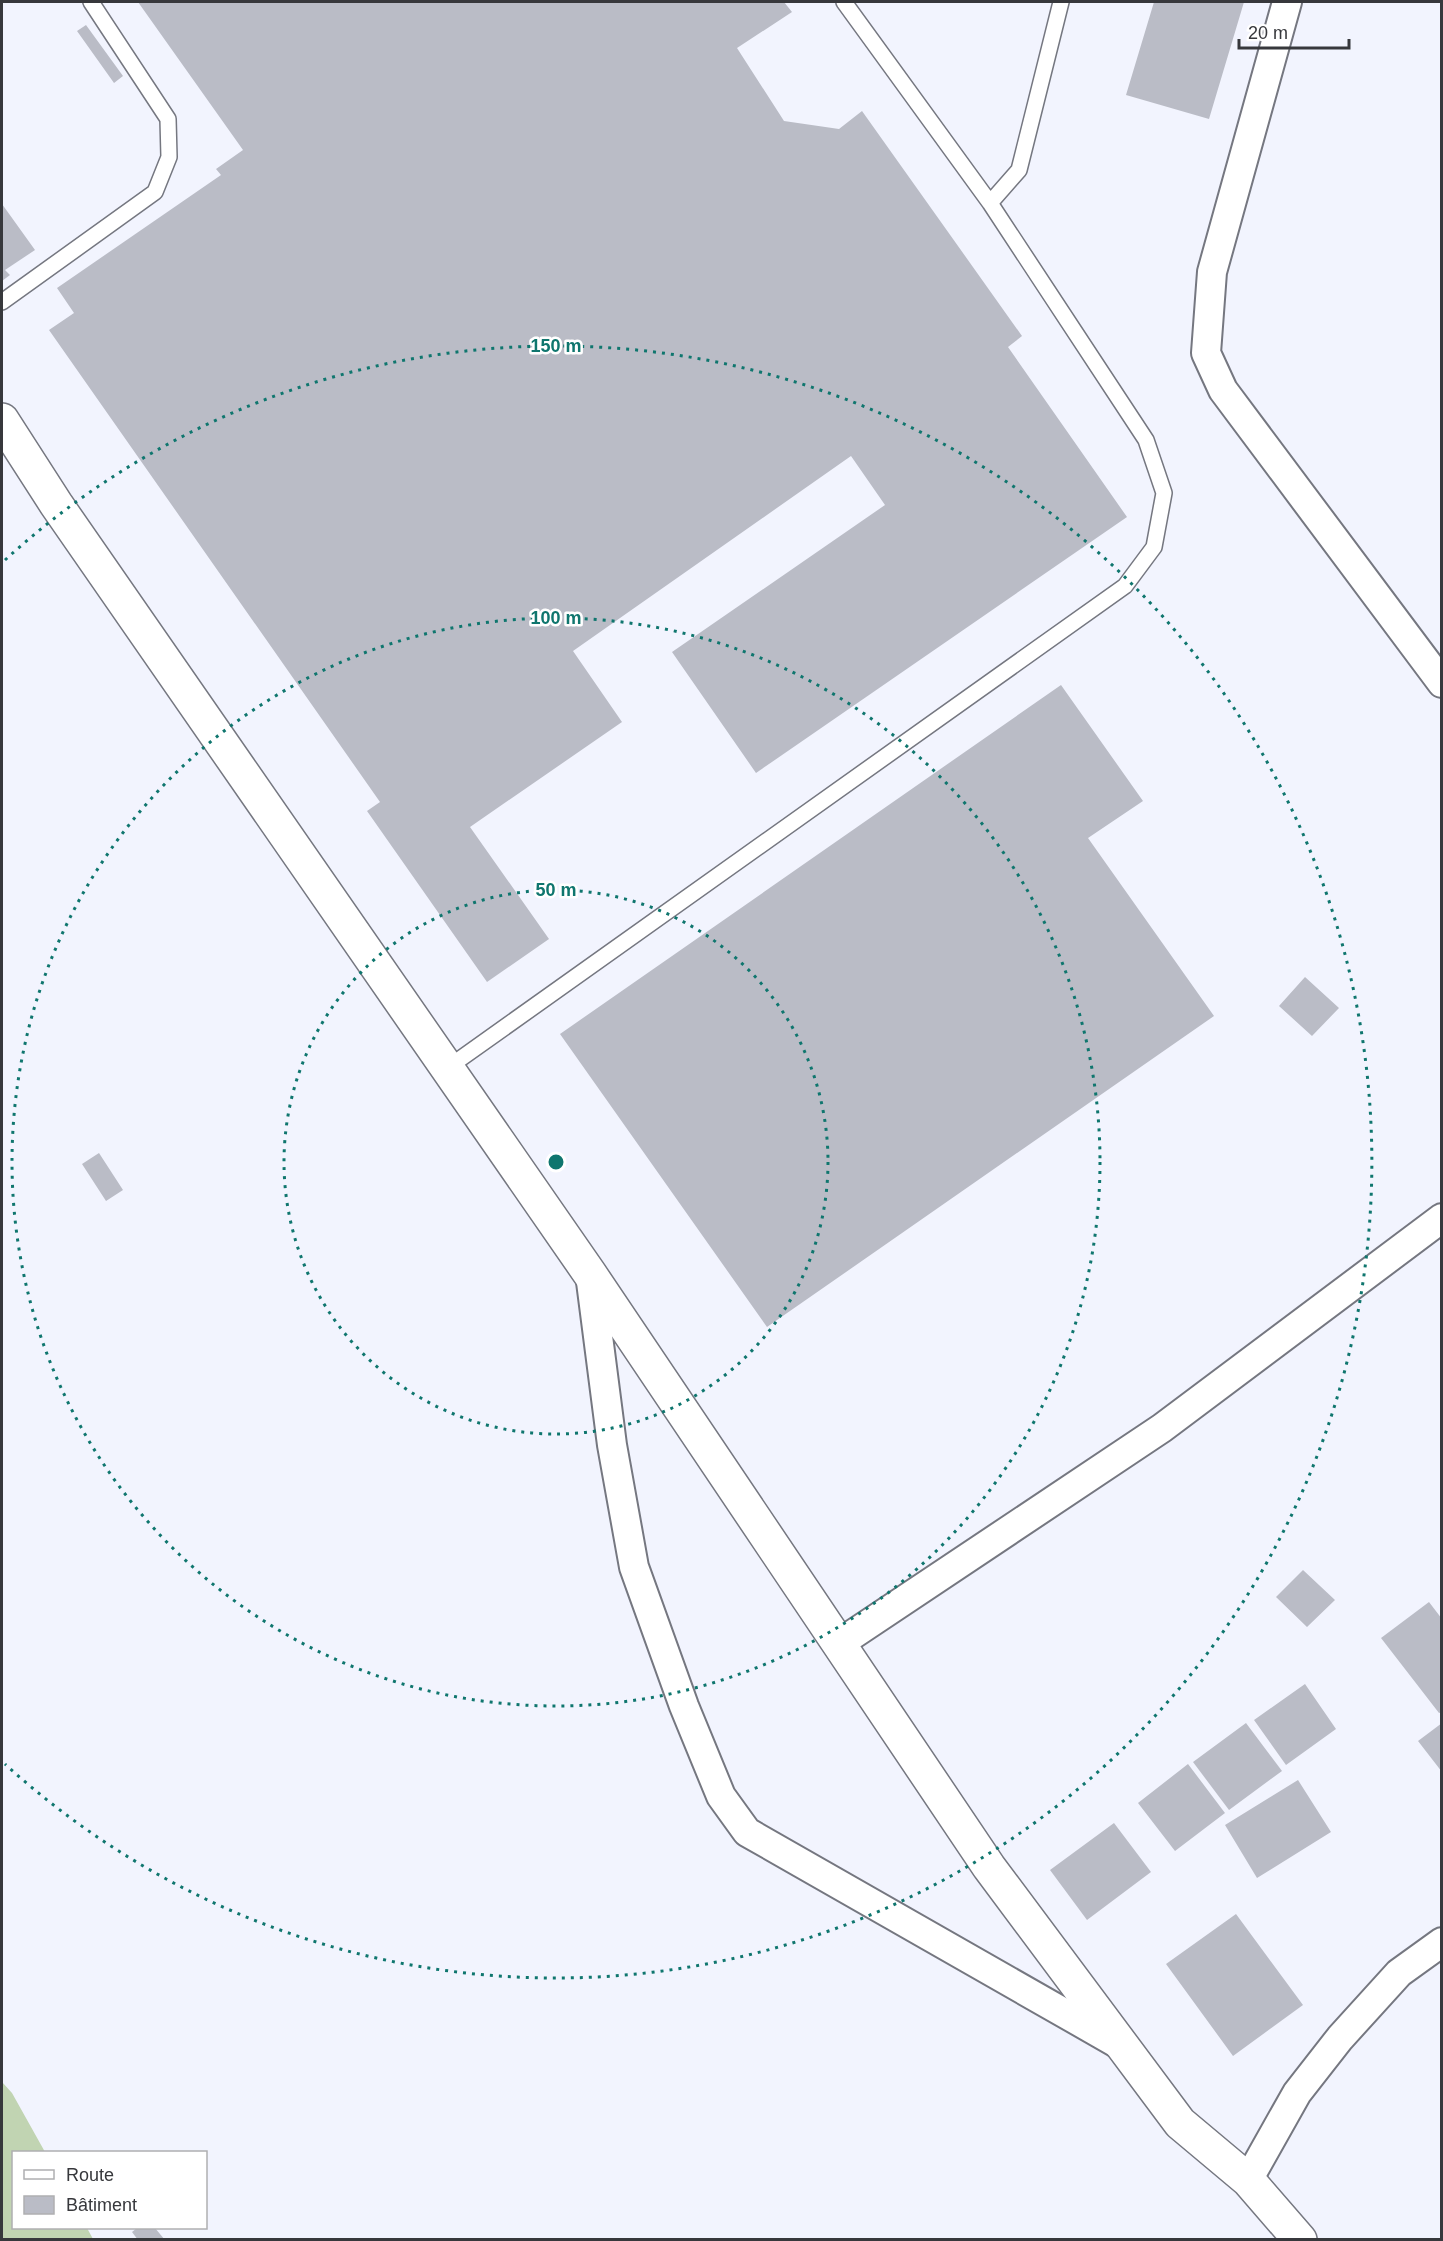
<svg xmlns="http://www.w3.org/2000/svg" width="1443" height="2241" font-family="Arial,sans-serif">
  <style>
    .green { fill: #c1d4b2 }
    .building { fill: #babcc6 }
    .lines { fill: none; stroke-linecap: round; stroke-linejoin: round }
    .service-casing { stroke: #757780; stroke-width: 18 }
    .minor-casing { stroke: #757780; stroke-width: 32 }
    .tertiary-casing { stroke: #757780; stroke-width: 36 }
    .service { stroke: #fff; stroke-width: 15 }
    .minor { stroke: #fff; stroke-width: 28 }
    .tertiary { stroke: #fff; stroke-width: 33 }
    .ring { fill: none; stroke: #0f766e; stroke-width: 3; stroke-dasharray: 3 6 }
    .centre { fill: #0f766e; stroke: #fff; stroke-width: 3 }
    .ring-label { font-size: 18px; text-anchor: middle; font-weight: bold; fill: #0f766e; stroke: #fff; stroke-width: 5; stroke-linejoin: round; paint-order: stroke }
  </style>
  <rect width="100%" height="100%" fill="#f2f4fe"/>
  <path class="green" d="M 2,2082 L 12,2093 L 45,2152 L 14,2152 L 14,2228 L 87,2228 L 93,2239 L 2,2239 Z"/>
  <path class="building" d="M 138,2 L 784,2 L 792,12 L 737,48 L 784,121 L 839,129 L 862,111 L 1022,336 L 1008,347 L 1127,517 L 756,773 L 672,652 L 885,505 L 851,456 L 573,651 L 622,722 L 470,827 L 549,939 L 487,982 L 367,811 L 380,802 L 49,330 L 74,313 L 57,288 L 221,175 L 216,169 L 243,150 Z
    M 1154,2 L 1244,2 L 1209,119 L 1126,95 Z
    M 86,25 L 123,76 L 114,83 L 77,31 Z
    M 2,204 L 35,250 L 5,270 L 10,275 L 2,281 Z
    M 1061,685 L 1143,801 L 1088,838 L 1214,1016 L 767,1327 L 560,1034 Z
    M 1305,977 L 1339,1008 L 1312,1036 L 1279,1006 Z
    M 99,1153 L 123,1190 L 106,1201 L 82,1164 Z
    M 1303,1570 L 1335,1600 L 1307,1627 L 1276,1597 Z
    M 1429,1602 L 1442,1619 L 1442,1712 L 1439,1713 L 1381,1638 Z
    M 1305,1684 L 1336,1729 L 1286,1765 L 1254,1720 Z
    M 1246,1723 L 1282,1771 L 1229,1810 L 1193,1762 Z
    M 1442,1723 L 1442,1772 L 1418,1741 Z
    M 1188,1764 L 1225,1813 L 1175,1851 L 1138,1803 Z
    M 1298,1780 L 1331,1832 L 1257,1878 L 1225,1825 Z
    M 1114,1823 L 1151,1872 L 1087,1920 L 1050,1870 Z
    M 1236,1914 L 1303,2005 L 1233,2056 L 1166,1964 Z
    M 137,2228 L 155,2228 L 165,2240 L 138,2240 L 132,2232 Z"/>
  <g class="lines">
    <defs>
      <path id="service" d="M 990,203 L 1019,170 L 1061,2
        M 2,302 L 155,192 L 169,157 L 168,119 L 91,2
        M 446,1069 L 1125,586 L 1154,547 L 1164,493 L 1146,440 L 990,203 L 844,2"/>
      <path id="minor" d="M 1287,2 L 1212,272 L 1206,353 L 1223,390 L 1442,683
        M 590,1274 L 612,1445 L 634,1567 L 684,1706 L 721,1796 L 747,1832 L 1122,2046
        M 840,1643 L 1162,1428 L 1442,1218
        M 1248,2180 L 1297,2093 L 1340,2038 L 1399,1973 L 1442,1942"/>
      <path id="tertiary" d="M 2,420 L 56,504 L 590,1274 L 989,1867 L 1180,2123 L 1248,2180 L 1300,2240"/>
    </defs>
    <use href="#service" class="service-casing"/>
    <use href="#minor" class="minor-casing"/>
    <use href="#tertiary" class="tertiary-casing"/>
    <use href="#service" class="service"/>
    <use href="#minor" class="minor"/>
    <use href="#tertiary" class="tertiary"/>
  </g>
  <g class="ring">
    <circle cx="556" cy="1162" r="272"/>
    <circle cx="556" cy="1162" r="544"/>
    <path d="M5 560A816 816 0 1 1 5 1764"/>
  </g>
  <circle cx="556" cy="1162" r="9" class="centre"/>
  <g class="ring-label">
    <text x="556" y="352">150 m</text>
    <text x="556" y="624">100 m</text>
    <text x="556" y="896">50 m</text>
  </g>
  <rect width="1443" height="2241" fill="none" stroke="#37383c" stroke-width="6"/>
  <rect x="12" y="2151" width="195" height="78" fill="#ffffff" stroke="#afafb1" stroke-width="1.5"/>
  <rect x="24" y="2170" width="30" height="9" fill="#ffffff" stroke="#afafb1" stroke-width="1.5"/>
  <text x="66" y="2181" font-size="18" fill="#37383c">Route</text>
  <rect x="24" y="2196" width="30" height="18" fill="#babcc6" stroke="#afafb1" stroke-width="1.5"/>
  <text x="66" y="2211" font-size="18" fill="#37383c">Bâtiment</text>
  <path d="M1239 39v9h110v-9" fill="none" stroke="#37383c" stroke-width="3"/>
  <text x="1248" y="39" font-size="18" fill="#37383c" stroke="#ffffff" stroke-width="4.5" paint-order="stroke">20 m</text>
</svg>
